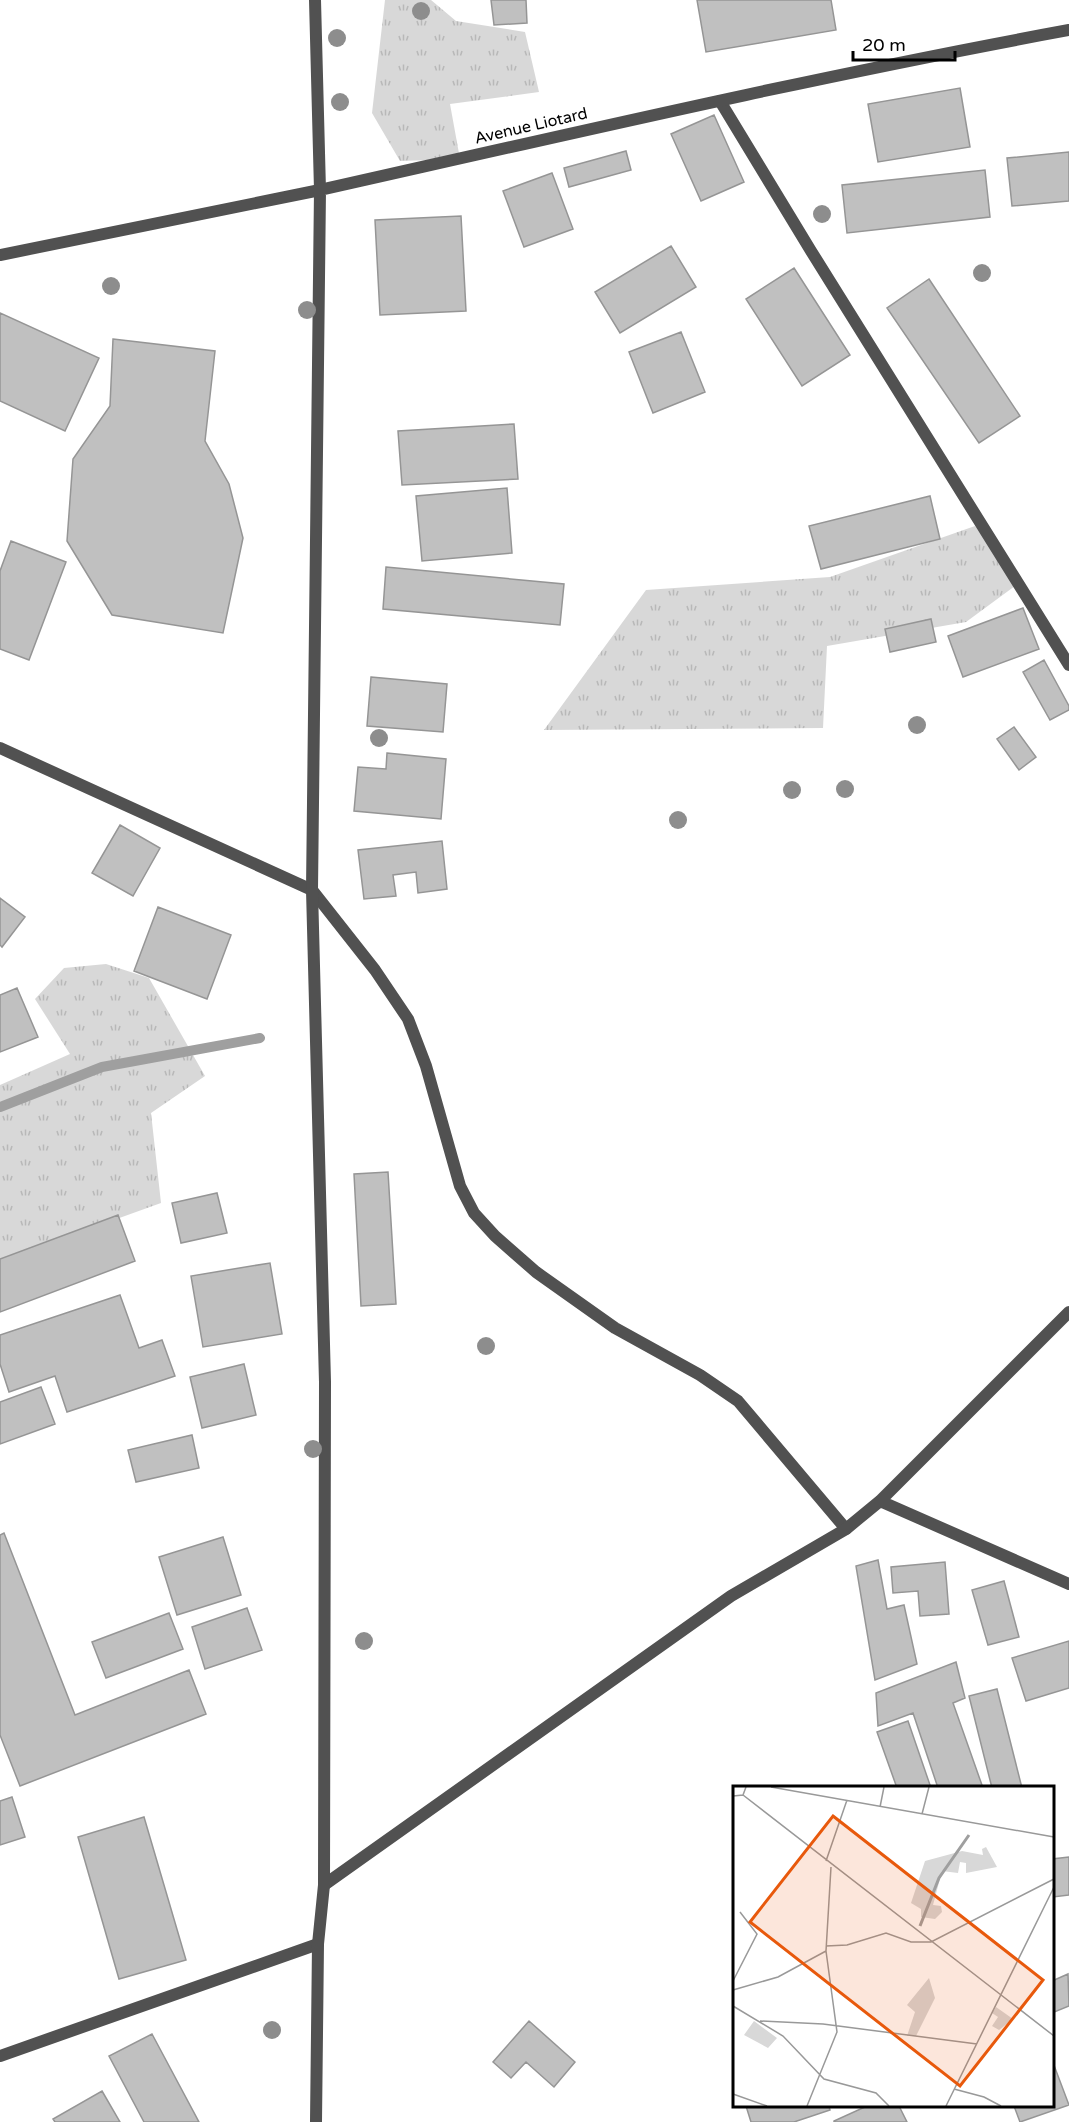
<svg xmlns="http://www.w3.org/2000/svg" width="1069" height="2122" font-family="'Varela Round',sans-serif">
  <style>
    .grass { fill: url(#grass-tufts) }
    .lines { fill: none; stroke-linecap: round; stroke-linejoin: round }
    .stream { stroke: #9f9f9f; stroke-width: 10 }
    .building { fill: #c0c0c0; stroke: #959595; stroke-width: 1.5 }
    .service { stroke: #515151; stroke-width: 12 }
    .minor { stroke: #515151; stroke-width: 12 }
    .tertiary { stroke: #515151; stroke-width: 12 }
    .tree { fill: #8d8d8d }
    .labels { text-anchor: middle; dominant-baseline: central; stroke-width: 4.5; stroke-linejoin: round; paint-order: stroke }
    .street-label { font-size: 16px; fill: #000; stroke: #fff }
    .inset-river { fill: none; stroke: #9f9f9f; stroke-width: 3 }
    .inset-road { fill: none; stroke: #999; stroke-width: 1.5 }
    .view { fill: #e8590c; fill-opacity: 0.15; stroke: #e8590c; stroke-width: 3 }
    .inset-edge { fill: none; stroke: #000; stroke-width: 3 }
  </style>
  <defs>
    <pattern id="grass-tufts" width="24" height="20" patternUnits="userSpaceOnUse" patternTransform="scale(1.5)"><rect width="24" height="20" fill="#d8d8d8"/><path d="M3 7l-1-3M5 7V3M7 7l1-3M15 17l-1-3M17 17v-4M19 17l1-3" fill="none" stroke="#b8b8b8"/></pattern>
  </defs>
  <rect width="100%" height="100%" fill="#fff"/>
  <path class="grass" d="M 385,0 L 431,0 L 456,21 L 525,32 L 539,92 L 450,104 L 460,159 L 400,161 L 372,113 Z
    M 975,526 L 1019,583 L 966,622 L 827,646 L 823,728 L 544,730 L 646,590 L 830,577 Z
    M 106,964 L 149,978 L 205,1076 L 151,1113 L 161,1203 L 0,1261 L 0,1085 L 70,1054 L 35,999 L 64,968 Z"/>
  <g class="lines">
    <path class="stream" d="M 0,1107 L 102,1067 L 260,1038"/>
  </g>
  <path class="building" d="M 491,0 L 526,0 L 527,23 L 494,25 Z
    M 697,0 L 831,0 L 836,30 L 706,52 Z
    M 960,88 L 970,147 L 878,162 L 868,104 Z
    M 714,115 L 744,182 L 701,201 L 671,134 Z
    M 626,151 L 631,170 L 569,187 L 564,168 Z
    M 1069,152 L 1069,201 L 1012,206 L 1007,158 Z
    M 985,170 L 990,217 L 847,233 L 842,185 Z
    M 552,173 L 573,229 L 524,247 L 503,191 Z
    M 461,216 L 466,311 L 380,315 L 375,220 Z
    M 671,246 L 696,287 L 620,333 L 595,292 Z
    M 794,268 L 850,355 L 802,386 L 746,299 Z
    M 929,279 L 1020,416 L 979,443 L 887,308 Z
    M 0,313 L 99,358 L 65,431 L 0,401 Z
    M 681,332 L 705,392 L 653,413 L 629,352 Z
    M 113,339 L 215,351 L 205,441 L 229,484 L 243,538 L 223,633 L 112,615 L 67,541 L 73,459 L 110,406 Z
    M 514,424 L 518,479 L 402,485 L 398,431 Z
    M 507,488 L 512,553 L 422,561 L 416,496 Z
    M 930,496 L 940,539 L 821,569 L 809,526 Z
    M 11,541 L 66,562 L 29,660 L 0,649 L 0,571 Z
    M 386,567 L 564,584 L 560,625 L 383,609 Z
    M 1023,608 L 1039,649 L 963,677 L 948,636 Z
    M 931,619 L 936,642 L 890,652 L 885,629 Z
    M 1044,660 L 1069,706 L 1069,710 L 1050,720 L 1023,672 Z
    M 371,677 L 447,684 L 443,732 L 367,726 Z
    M 1014,727 L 1036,757 L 1019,770 L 997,739 Z
    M 387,753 L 446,759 L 441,819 L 354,811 L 358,767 L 386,769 Z
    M 120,825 L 160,848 L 133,896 L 92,873 Z
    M 442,841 L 447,889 L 418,893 L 416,872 L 393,875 L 396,896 L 364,899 L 358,850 Z
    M 0,898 L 25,917 L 2,947 L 0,945 Z
    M 158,907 L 231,935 L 207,999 L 134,971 Z
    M 17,988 L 38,1037 L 0,1052 L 0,995 Z
    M 388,1172 L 396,1304 L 361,1306 L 354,1174 Z
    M 217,1193 L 227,1233 L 181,1243 L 172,1203 Z
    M 118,1215 L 135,1261 L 0,1312 L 0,1259 Z
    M 270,1263 L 282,1334 L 203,1347 L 191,1276 Z
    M 120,1295 L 139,1348 L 162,1340 L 175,1376 L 67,1412 L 55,1376 L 9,1392 L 0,1364 L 0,1335 Z
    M 244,1364 L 256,1415 L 202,1428 L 190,1377 Z
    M 41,1387 L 55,1424 L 0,1444 L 0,1402 Z
    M 192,1435 L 199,1468 L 136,1482 L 128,1450 Z
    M 4,1533 L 75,1715 L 189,1670 L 206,1714 L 20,1786 L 0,1735 L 0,1535 Z
    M 223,1537 L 241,1595 L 177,1615 L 159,1557 Z
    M 878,1560 L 887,1609 L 904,1605 L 917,1664 L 875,1680 L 856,1566 Z
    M 945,1562 L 949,1614 L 920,1616 L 918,1591 L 893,1593 L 891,1567 Z
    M 1004,1581 L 1019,1637 L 988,1645 L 972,1590 Z
    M 247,1608 L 262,1650 L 205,1669 L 192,1627 Z
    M 169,1613 L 183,1649 L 106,1678 L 92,1642 Z
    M 1069,1641 L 1069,1688 L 1026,1701 L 1012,1658 Z
    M 956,1662 L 965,1698 L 953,1703 L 983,1788 L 938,1788 L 913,1713 L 878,1726 L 876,1693 Z
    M 997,1689 L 1022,1788 L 992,1788 L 969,1696 Z
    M 908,1721 L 931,1788 L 897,1788 L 877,1732 Z
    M 12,1797 L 25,1837 L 0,1845 L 0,1801 Z
    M 144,1817 L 186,1960 L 119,1979 L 78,1837 Z
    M 1069,1857 L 1069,1895 L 1053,1897 L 1052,1859 Z
    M 1068,1974 L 1069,2006 L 1052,2013 L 1052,1981 Z
    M 529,2021 L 575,2062 L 554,2087 L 526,2062 L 511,2078 L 493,2062 Z
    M 152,2034 L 199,2122 L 144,2122 L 109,2056 Z
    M 1052,2060 L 1069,2105 L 1020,2122 L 1014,2106 L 1052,2106 Z
    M 102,2091 L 120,2122 L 55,2122 L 53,2119 Z
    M 746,2106 L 829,2106 L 830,2110 L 794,2122 L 751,2122 Z
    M 867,2106 L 899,2106 L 907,2122 L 834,2122 L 834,2121 Z"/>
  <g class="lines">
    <path class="service" d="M 312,890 L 375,970 L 408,1019 L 426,1066 L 460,1186 L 474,1213 L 495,1236 L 536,1272 L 615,1328 L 700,1375 L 738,1401 L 846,1529"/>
    <path class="minor" d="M 720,101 L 811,251 L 1069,665
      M 0,255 L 320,190
      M 0,748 L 312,890
      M 880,1501 L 1069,1584
      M 324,1885 L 731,1596 L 846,1529 L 880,1501 L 1069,1312
      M 0,2056 L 318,1944"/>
    <path class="tertiary" d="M 315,0 L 320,190 L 312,890 L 325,1382 L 324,1885 L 318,1944 L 316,2122
      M 320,190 C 569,134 818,76 1069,30"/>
  </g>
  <g class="tree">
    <circle cx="421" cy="11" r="9"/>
    <circle cx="337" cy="38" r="9"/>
    <circle cx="340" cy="102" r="9"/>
    <circle cx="822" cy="214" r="9"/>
    <circle cx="982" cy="273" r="9"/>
    <circle cx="111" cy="286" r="9"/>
    <circle cx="307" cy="310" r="9"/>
    <circle cx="917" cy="725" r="9"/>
    <circle cx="379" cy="738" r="9"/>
    <circle cx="845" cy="789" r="9"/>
    <circle cx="792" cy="790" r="9"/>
    <circle cx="678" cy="820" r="9"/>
    <circle cx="486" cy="1346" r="9"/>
    <circle cx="313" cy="1449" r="9"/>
    <circle cx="364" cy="1641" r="9"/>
    <circle cx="272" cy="2030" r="9"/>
  </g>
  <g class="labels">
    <g class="street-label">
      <text transform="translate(531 126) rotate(-13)">Avenue Liotard</text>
    </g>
  </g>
  <g transform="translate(733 1786)">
    <rect width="321" height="321" fill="#fff"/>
    <path d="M 253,61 L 264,81 L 233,87 L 233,77 L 227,76 L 225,87 L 209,85 L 200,119 L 208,120 L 209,126 L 202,133 L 188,131 L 188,123 L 178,117 L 192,75 L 229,65 L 250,69 L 249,63 ZM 196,192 L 202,212 L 183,250 L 174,250 L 182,226 L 174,219 ZM 263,221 L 280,233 L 266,244 L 259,240 L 265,231 L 259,227 ZM 21,235 L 44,252 L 35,262 L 11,249 Z" fill="#d8d8d8"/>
    <path class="inset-river" d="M 187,140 L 206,92 L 236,49"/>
    <path class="inset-road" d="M 38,1 L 321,51M 10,9 L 321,250M 0,10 L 10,9 L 13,1M 147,21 L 151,1M 189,28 L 196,1M 93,75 L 114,14M 93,160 L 114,159 L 153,147 L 178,156 L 198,156 L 321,93M 0,195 L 24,148 L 7,126M 0,204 L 45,191 L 93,165M 0,220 L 50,250 L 91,293 L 143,307 L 156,320M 27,235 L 90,238 L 244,258M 221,303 L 251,311 L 268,320M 0,308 L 34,320M 74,320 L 104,246 L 93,165 L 98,81M 213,320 L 321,101"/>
    <path class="view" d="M 100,30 L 310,194 L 227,300 L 17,136 Z"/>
    <rect width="321" height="321" class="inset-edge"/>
  </g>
  <path d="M853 51v9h102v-9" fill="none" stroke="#000000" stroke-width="3"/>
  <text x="862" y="51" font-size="18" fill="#000000" stroke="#ffffff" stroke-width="4.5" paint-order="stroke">20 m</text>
</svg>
